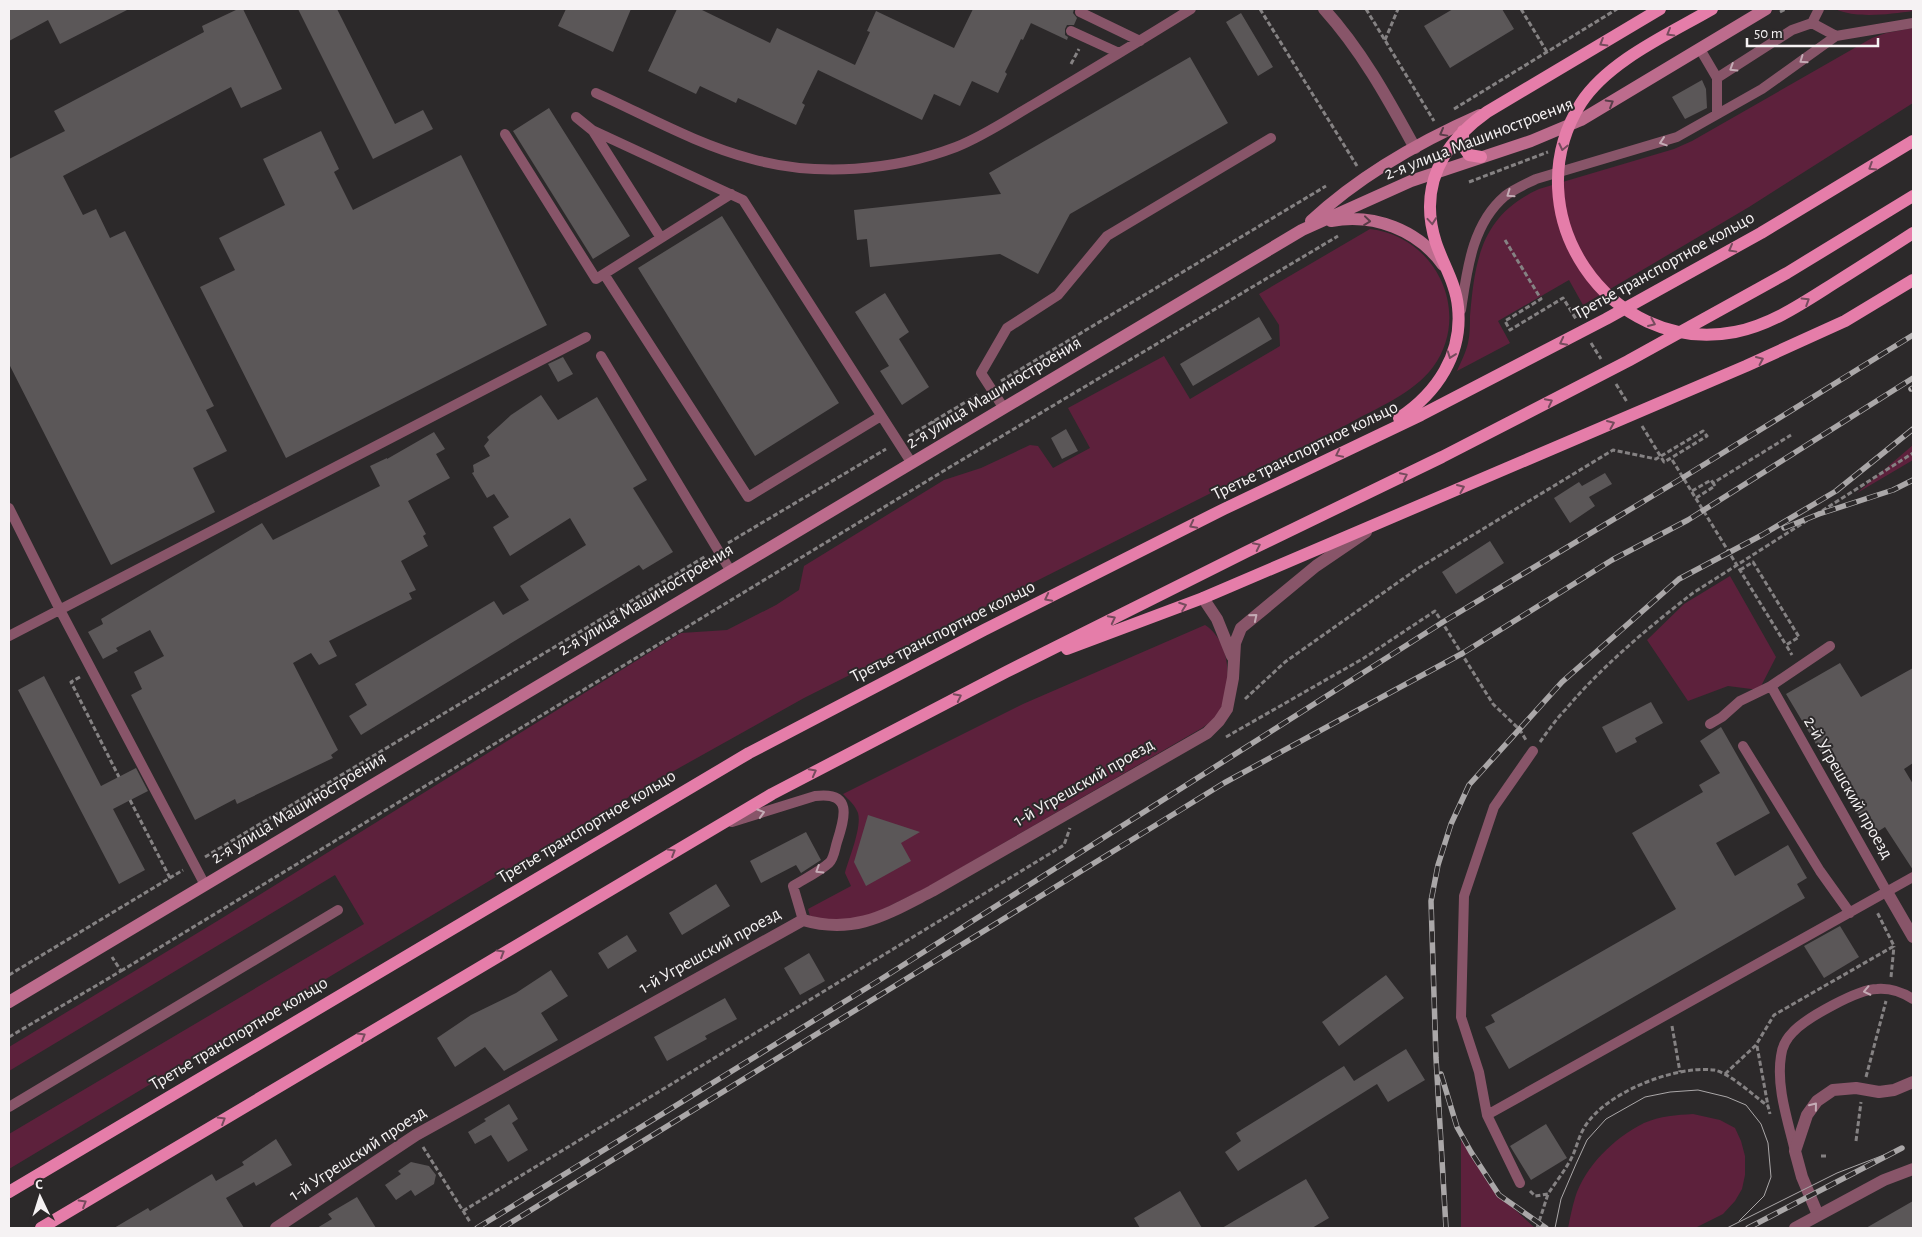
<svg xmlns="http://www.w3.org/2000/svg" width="1922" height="1237" font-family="'Alegreya Sans',sans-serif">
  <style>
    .green { fill: #5d213c }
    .building { fill: #5b5758 }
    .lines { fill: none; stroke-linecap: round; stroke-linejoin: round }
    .path { stroke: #858283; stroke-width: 3; stroke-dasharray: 5 2.5; stroke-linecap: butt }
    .service { stroke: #885569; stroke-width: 10 }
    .minor { stroke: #885569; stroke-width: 12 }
    .tertiary { stroke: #885569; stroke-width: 12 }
    .secondary { stroke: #bd6c8d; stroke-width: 12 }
    .primary { stroke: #e57da9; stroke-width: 12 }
    .tram { stroke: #aaa7a8; stroke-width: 1 }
    .rail-casing { stroke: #aaa7a8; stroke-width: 5.5 }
    .rail { stroke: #2c292a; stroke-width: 4; stroke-dasharray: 11; stroke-linecap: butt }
    .oneway { stroke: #764b5d }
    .oneway2 { stroke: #c4abb5 }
    .oneway3 { stroke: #583d48 }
    .labels { text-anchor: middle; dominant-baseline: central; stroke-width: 4; stroke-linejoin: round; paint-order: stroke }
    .street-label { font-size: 18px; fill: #f5f2f3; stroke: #2c292a }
  </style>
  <rect width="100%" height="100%" fill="#2c292a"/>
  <path class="green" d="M 1835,9 L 1913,9 L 1913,11 C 1890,14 1857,19 1835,9 Z
    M 1913,28 L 1913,103 L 1749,207 L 1583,305 L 1569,280 L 1498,321 L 1510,343 L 1457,371 C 1461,362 1466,352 1468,343 C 1470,334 1470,325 1470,316 C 1475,258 1482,215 1539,189 L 1674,149 L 1692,141 L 1872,38 L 1886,33 Z
    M 1370,229 C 1435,236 1473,312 1433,367 C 1413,394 1376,408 1348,424 L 804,698 L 654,782 L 9,1169 L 9,1134 L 364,924 L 335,875 L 9,1071 L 9,1047 L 219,920 L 681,633 L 727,630 L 776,605 L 799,590 L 804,566 L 944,480 L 981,468 L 1030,445 L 1038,446 L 1053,468 L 1090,448 L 1068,408 L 1164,356 L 1190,399 L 1280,346 L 1279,325 L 1259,294 Z
    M 1913,445 L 1913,460 L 1857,493 Z
    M 1730,576 L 1776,657 L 1759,690 L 1728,686 L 1688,701 L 1647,640 L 1684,604 Z
    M 1205,625 C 1231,642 1232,682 1221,708 C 1218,716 1209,723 1202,728 L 926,888 L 867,917 L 835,921 L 810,916 L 808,909 L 851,886 L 845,873 C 849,858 862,828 858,813 C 855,805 849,800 843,794 L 1023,704 Z
    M 1693,1114 L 1720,1120 L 1735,1128 L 1741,1141 L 1745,1156 L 1745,1175 L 1742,1189 L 1735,1201 L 1723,1214 L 1695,1228 L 1568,1228 C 1570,1218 1572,1208 1575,1198 C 1585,1166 1614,1138 1644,1123 C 1660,1116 1677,1115 1693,1114 Z
    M 1461,1138 L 1499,1195 L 1535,1228 L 1461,1228 Z"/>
  <path class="building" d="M 9,9 L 129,9 L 60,44 L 48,20 L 9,41 Z
    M 238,9 L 243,9 L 282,89 L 241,108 L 231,87 L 63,176 L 83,215 L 96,209 L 110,238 L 125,231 L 214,406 L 206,410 L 227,451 L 193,468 L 215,512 L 111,565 L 9,364 L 9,159 L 65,131 L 54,111 L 204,32 L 202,26 Z
    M 298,9 L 337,9 L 395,124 L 423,110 L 433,129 L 373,159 Z
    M 566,9 L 631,9 L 613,52 L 558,26 Z
    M 677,9 L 700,9 L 770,43 L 777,28 L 855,65 L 870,32 L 867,31 L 876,11 L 954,48 L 973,9 L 1074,9 L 1073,13 L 1077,18 L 1074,25 L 1067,25 L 1065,29 L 1065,35 L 1068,37 L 1067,40 L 1012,14 L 1031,23 L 1023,40 L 1021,39 L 1013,56 L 1005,72 L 1007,74 L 998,93 L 972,81 L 960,106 L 934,94 L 922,120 L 818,70 L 802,103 L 805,105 L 796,125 L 738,98 L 736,103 L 700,86 L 696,94 L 648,71 Z
    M 1453,9 L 1502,9 L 1514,29 L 1450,68 L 1424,26 Z
    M 1241,13 L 1273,67 L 1258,76 L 1226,22 Z
    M 1190,57 L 1228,123 L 1070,214 L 1038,274 L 1000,254 L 870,267 L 867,239 L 857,240 L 854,210 L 1001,194 L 989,173 Z
    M 1702,80 L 1706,89 L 1707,108 L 1685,119 L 1672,97 Z
    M 549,108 L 630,236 L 593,259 L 513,131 Z
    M 321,131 L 339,169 L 334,172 L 353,210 L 461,155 L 547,325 L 286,458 L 200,287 L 235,270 L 219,238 L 285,205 L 263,159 Z
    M 722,216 L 839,403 L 755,456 L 638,268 Z
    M 885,293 L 909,332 L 899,339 L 929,387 L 902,405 L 880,371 L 889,366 L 855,312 Z
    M 1259,317 L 1272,339 L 1193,386 L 1180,364 Z
    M 563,357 L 573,374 L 558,382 L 548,364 Z
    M 541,395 L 558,420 L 597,397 L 647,480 L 633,488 L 673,552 L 643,570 L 639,565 L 361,735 L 349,716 L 367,705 L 355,684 L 494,601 L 503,615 L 529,600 L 520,586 L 586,545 L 570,518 L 510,556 L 493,527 L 509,517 L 494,494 L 487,498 L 472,473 L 474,472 L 473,465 L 490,456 L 484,446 L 489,440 L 487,437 L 511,415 Z
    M 1066,429 L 1078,451 L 1062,459 L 1051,438 Z
    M 434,432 L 445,449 L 436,454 L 450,478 L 408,501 L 426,534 L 423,536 L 428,546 L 401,561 L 416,590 L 409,593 L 412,599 L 329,641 L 337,656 L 319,665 L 311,653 L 293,663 L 338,750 L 331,755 L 333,758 L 237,804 L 235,799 L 195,820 L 131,695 L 142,689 L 134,672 L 164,656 L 150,630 L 116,648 L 118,651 L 103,659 L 88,632 L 103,624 L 101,619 L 262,523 L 273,540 L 380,486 L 370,466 L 387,458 L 387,459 Z
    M 1605,473 L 1612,484 L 1589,497 L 1595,506 L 1570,523 L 1554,498 L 1579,482 L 1582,486 Z
    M 1490,541 L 1504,563 L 1456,594 L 1442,572 Z
    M 1840,663 L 1861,697 L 1913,668 L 1913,763 L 1904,769 L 1913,784 L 1913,870 L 1885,827 L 1871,836 L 1786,694 Z
    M 44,676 L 101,786 L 136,768 L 148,791 L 113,809 L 145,870 L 119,884 L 18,690 Z
    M 1651,702 L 1663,723 L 1635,738 L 1637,742 L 1616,753 L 1602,727 Z
    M 1721,727 L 1770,813 L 1716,843 L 1735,876 L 1788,845 L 1807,878 L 1797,884 L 1805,898 L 1509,1069 L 1485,1027 L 1495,1022 L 1491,1015 L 1676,909 L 1632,833 L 1703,792 L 1699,785 L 1720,773 L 1700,741 Z
    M 868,815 L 920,832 L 901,843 L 911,861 L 866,886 L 854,862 Z
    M 806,832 L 821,860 L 801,873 L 796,865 L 761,883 L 750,861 Z
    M 716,884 L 730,906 L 682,935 L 669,913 Z
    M 1840,926 L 1859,957 L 1824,978 L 1804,946 Z
    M 627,935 L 637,951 L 608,969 L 598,953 Z
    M 809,953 L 825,981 L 800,995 L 784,968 Z
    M 551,970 L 568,996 L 541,1013 L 558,1040 L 504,1071 L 485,1047 L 455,1067 L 437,1038 L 471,1015 L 516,993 Z
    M 1386,975 L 1404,998 L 1339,1046 L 1322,1022 Z
    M 725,998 L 737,1019 L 705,1036 L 707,1039 L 667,1061 L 654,1037 Z
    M 1406,1049 L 1425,1080 L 1388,1102 L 1377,1084 L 1238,1171 L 1225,1152 L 1241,1141 L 1236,1133 L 1344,1066 L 1354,1081 Z
    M 509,1104 L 518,1119 L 512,1123 L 528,1150 L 508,1162 L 491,1135 L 475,1144 L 468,1132 L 486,1121 L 484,1119 Z
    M 1546,1124 L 1567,1158 L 1531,1180 L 1510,1146 Z
    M 276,1139 L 292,1165 L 256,1186 L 254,1182 L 226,1198 L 244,1228 L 114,1228 L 148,1208 L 150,1211 L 212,1174 L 216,1181 L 244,1165 L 242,1162 Z
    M 411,1162 L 429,1166 L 436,1175 L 434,1184 L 415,1196 L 411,1190 L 396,1200 L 385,1185 L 401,1174 L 398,1171 Z
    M 1306,1179 L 1329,1218 L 1312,1228 L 1222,1228 Z
    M 1180,1191 L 1202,1228 L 1140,1228 L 1134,1218 Z
    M 357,1197 L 376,1228 L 317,1228 L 332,1219 L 328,1214 Z
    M 1913,1201 L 1913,1228 L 1866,1228 Z"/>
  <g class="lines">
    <path class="path" d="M 1260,9 L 1357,166
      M 1366,9 L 1434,121
      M 1521,9 L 1547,52
      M 1780,12 L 1786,9
      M 1385,40 L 1398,9
      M 1071,64 L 1079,49
      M 1454,109 L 1617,9
      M 1469,182 L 1548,152
      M 1505,240 L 1541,299 L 1505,321 L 1510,330 L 1563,298 L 1576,319
      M 1591,343 L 1601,359
      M 1001,381 L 1326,186
      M 1616,384 L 1627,402
      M 933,421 L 939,431
      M 1642,426 L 1664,462 L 1671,458 L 1786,645
      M 909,436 L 979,394
      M 1692,491 L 1711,480 L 1713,483 L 1791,435
      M 1696,498 L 1715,486 L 1713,483
      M 728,543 L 886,449
      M 1740,570 L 1753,562 L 1799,637 L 1786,645 L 1792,655
      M 80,677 L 71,682 L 119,777
      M 1245,699 L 1285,662 L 1417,569 L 1613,450 L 1656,459 L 1703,431 L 1707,436 L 1671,458
      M 1226,737 L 1364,658 L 1435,611 L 1493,704 L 1520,730 L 1526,740
      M 1540,742 C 1548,731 1556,719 1566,709 C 1602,666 1649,627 1693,593 L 1913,453
      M 130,800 L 170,878
      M 205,857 L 706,556
      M 121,971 L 955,464 L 1338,236
      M 9,975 L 183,870
      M 1891,977 L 1894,946
      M 1672,1026 L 1680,1072
      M 9,1037 L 121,971 L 112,957
      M 1757,1046 L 1768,1106
      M 1725,1074 L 1756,1045 L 1774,1015 L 1894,946 L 1877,912
      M 1866,1077 L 1886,1001
      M 1856,1141 L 1861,1102
      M 423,1147 L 470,1222
      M 1821,1156 L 1828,1156
      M 1530,1191 L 1535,1196 L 1548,1194 C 1555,1183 1564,1172 1571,1159 C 1576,1150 1578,1138 1584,1128 C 1604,1093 1675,1065 1714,1070 C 1730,1073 1754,1096 1768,1106 L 1770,1114
      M 463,1211 L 1064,845 L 1070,828
      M 1537,1228 L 1548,1194"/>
    <path class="service" d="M 1080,12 L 1140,41
      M 1812,23 L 1819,9
      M 1071,31 L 1119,53
      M 1700,49 L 1717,78
      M 596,93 C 647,116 698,145 752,159 C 818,177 893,171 956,147 C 984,136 1010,118 1036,103 C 1088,72 1140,41 1191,9
      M 1717,114 L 1717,78 L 1792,30 L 1812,23 L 1836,36
      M 576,117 L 592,130 L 743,200 L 911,462
      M 593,131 L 661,238
      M 505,134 L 596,279 L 731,194
      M 604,274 L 748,497 L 881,416
      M 1461,310 C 1467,270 1472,224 1505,196 C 1514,189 1526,184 1536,179 L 1677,137 L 1762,89 L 1836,36 L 1913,23
      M 601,356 L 730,570
      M 1003,407 L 981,373 L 1007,328 L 1058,295 L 1107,236 L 1271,138
      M 9,508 L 59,608 L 205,885
      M 9,636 L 586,337
      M 1830,646 L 1771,686 L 1887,892
      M 1710,724 L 1722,717 L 1740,701 L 1771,686
      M 1743,746 L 1820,871 L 1850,913
      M 732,822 L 815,796 C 853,791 845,817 837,842 C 835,848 834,859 829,863 C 819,872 804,879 793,886 L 803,920
      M 9,1107 L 338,910
      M 1487,1115 L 1913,877
      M 1795,1151 C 1788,1121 1776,1087 1781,1056 C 1782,1047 1786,1039 1793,1032 C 1806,1018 1858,989 1877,989 C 1890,988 1902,992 1913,999
      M 1520,1183 L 1487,1115 L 1479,1072 L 1461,1017 L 1464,896 L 1494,807 L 1533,751"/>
    <path class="minor" d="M 1324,9 C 1362,51 1388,99 1415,148
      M 1203,598 L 1217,619 L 1232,656
      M 1887,892 L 1913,937
      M 1818,1215 L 1802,1177 L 1795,1151 L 1807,1115 L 1817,1101 L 1833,1090 L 1856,1088 L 1879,1092 L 1894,1090 L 1913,1082
      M 276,1228 L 416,1135 L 803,920 C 855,935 887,914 932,891 L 1207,733 L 1219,721 L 1227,709 L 1233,678 L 1235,643 L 1241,628 L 1316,566 L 1366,532"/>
    <path class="tertiary" d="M 1795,1228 L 1884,1180 L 1913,1169"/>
    <path class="secondary" d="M 1311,221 C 1358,177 1421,141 1480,115
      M 1331,221 C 1374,213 1418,230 1443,265
      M 9,1002 L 1302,230 L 1411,181 L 1531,141 L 1581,120 L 1766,9"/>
    <path class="primary" d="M 1712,9 C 1669,34 1608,61 1581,103 C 1512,212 1608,356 1735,332 C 1771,325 1803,303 1833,284 C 1860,267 1887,250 1913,233
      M 1463,131 L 1463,146 L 1469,155 L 1481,157
      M 1399,418 C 1437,393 1463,354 1458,307 C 1456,284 1443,264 1436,243 C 1418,187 1442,144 1487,112 L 1660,9
      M 1067,649 L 1203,598 L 1746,366 L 1845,321 L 1913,280
      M 9,1192 L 749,753 L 984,630 L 1224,509 L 1421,415 L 1606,319 L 1761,233 L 1913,141
      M 41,1228 L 772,794 L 1006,672 L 1246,552 L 1442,457 L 1628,361 L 1787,273 L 1913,196"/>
    <path class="tram" d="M 1555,1228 L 1561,1199 L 1576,1164 L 1587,1140 L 1606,1119 L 1645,1097 L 1670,1092 L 1698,1090 L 1727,1097 L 1746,1105 L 1761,1124 L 1768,1143 L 1771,1177 L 1764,1196 L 1739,1221
      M 1727,1228 L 1837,1173 L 1902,1148"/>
    <defs>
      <path id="rail" d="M 1911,389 L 1913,388
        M 1784,528 L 1819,514 L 1893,490 L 1913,480
        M 1441,1074 L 1457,1127 L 1471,1152 L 1499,1195 L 1546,1228
        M 477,1228 L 878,981 L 1443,622 L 1679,480 L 1913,335
        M 502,1228 L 1224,783 L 1463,653 L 1612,560 L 1688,520 L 1913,378
        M 1446,1228 L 1436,1058 L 1431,901 L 1438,865 L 1451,824 L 1469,785 L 1562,682 L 1679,579 L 1762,535 L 1836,491 L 1913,429
        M 1748,1228 L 1902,1148"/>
    </defs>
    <use href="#rail" class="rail-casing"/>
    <use href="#rail" class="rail"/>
  </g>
  <defs><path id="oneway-chevron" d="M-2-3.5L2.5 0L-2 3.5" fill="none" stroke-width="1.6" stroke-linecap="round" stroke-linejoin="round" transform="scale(1.25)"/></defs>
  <g class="oneway">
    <use href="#oneway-chevron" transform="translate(1670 33) rotate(150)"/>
    <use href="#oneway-chevron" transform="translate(1603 43) rotate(149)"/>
    <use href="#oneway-chevron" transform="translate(1563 147) rotate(103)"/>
    <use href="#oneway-chevron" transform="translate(1872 167) rotate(148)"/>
    <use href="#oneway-chevron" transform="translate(1432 221) rotate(85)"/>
    <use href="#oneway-chevron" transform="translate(1732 249) rotate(151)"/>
    <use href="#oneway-chevron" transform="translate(1806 301) rotate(-32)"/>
    <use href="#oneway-chevron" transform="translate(1652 323) rotate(23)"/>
    <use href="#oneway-chevron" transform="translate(1563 342) rotate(153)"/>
    <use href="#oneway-chevron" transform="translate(1451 355) rotate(110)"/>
    <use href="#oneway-chevron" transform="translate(1760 360) rotate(-24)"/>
    <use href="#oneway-chevron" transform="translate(1549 402) rotate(-27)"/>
    <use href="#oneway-chevron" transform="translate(1611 424) rotate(-23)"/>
    <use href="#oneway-chevron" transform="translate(1339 454) rotate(154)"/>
    <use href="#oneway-chevron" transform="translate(1404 476) rotate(-26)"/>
    <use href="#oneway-chevron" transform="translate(1461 488) rotate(-23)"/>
    <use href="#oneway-chevron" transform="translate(1193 525) rotate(153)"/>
    <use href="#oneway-chevron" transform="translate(1257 546) rotate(-26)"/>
    <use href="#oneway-chevron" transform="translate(1048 598) rotate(153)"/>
    <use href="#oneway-chevron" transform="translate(1183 606) rotate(-20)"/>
    <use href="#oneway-chevron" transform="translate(1112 619) rotate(-27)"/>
    <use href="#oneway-chevron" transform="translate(958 697) rotate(-27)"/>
    <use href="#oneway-chevron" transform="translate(813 772) rotate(-28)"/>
    <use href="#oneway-chevron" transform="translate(672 852) rotate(-31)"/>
    <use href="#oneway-chevron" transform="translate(501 953) rotate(-31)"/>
    <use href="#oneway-chevron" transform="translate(362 1036) rotate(-31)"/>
    <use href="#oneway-chevron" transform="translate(222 1120) rotate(-31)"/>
    <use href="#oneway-chevron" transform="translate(83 1203) rotate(-31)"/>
  </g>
  <g class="oneway2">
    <use href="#oneway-chevron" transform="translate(1803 60) rotate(145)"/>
    <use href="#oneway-chevron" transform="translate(1733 68) rotate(148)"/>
    <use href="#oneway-chevron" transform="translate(1663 142) rotate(162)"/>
    <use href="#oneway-chevron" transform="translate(1510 194) rotate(145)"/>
    <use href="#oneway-chevron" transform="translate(1254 617) rotate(-40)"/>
    <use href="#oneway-chevron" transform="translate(761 813) rotate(-17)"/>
    <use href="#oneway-chevron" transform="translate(819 870) rotate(148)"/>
    <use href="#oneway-chevron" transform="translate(1867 991) rotate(168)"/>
    <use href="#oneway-chevron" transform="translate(1814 1106) rotate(-51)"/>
  </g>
  <g class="oneway3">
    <use href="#oneway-chevron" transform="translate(1610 103) rotate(-30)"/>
    <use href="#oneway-chevron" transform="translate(1443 133) rotate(151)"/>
    <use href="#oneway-chevron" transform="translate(1367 221) rotate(6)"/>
  </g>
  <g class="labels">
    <g class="street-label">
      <text transform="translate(1479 139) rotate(-21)">2-я улица Машиностроения</text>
      <text transform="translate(1664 266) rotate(-29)">Третье транспортное кольцо</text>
      <text transform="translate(994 393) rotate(-31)">2-я улица Машиностроения</text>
      <text transform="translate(1305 451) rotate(-26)">Третье транспортное кольцо</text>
      <text transform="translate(646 600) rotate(-31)">2-я улица Машиностроения</text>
      <text transform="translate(943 632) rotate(-27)">Третье транспортное кольцо</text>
      <text transform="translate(1084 783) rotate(-30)">1-й Угрешский проезд</text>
      <text transform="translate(1848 788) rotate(60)">2-й Угрешский проезд</text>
      <text transform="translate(299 808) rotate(-31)">2-я улица Машиностроения</text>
      <text transform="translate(587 827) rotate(-31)">Третье транспортное кольцо</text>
      <text transform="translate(710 951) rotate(-29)">1-й Угрешский проезд</text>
      <text transform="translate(239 1034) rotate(-31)">Третье транспортное кольцо</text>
      <text transform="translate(358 1154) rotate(-33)">1-й Угрешский проезд</text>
    </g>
  </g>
  <rect width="1922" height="1237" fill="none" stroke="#f5f2f3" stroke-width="20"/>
  <g transform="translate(40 1197) rotate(356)" stroke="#2c292a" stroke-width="4" paint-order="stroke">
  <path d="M0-4L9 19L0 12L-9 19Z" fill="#f5f2f3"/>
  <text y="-8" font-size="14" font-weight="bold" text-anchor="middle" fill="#f5f2f3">С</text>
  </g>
  <path d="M1747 38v8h131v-8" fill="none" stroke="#f5f2f3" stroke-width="2.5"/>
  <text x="1754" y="38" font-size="15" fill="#f5f2f3" stroke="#2c292a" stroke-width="4" paint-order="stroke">50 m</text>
</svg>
